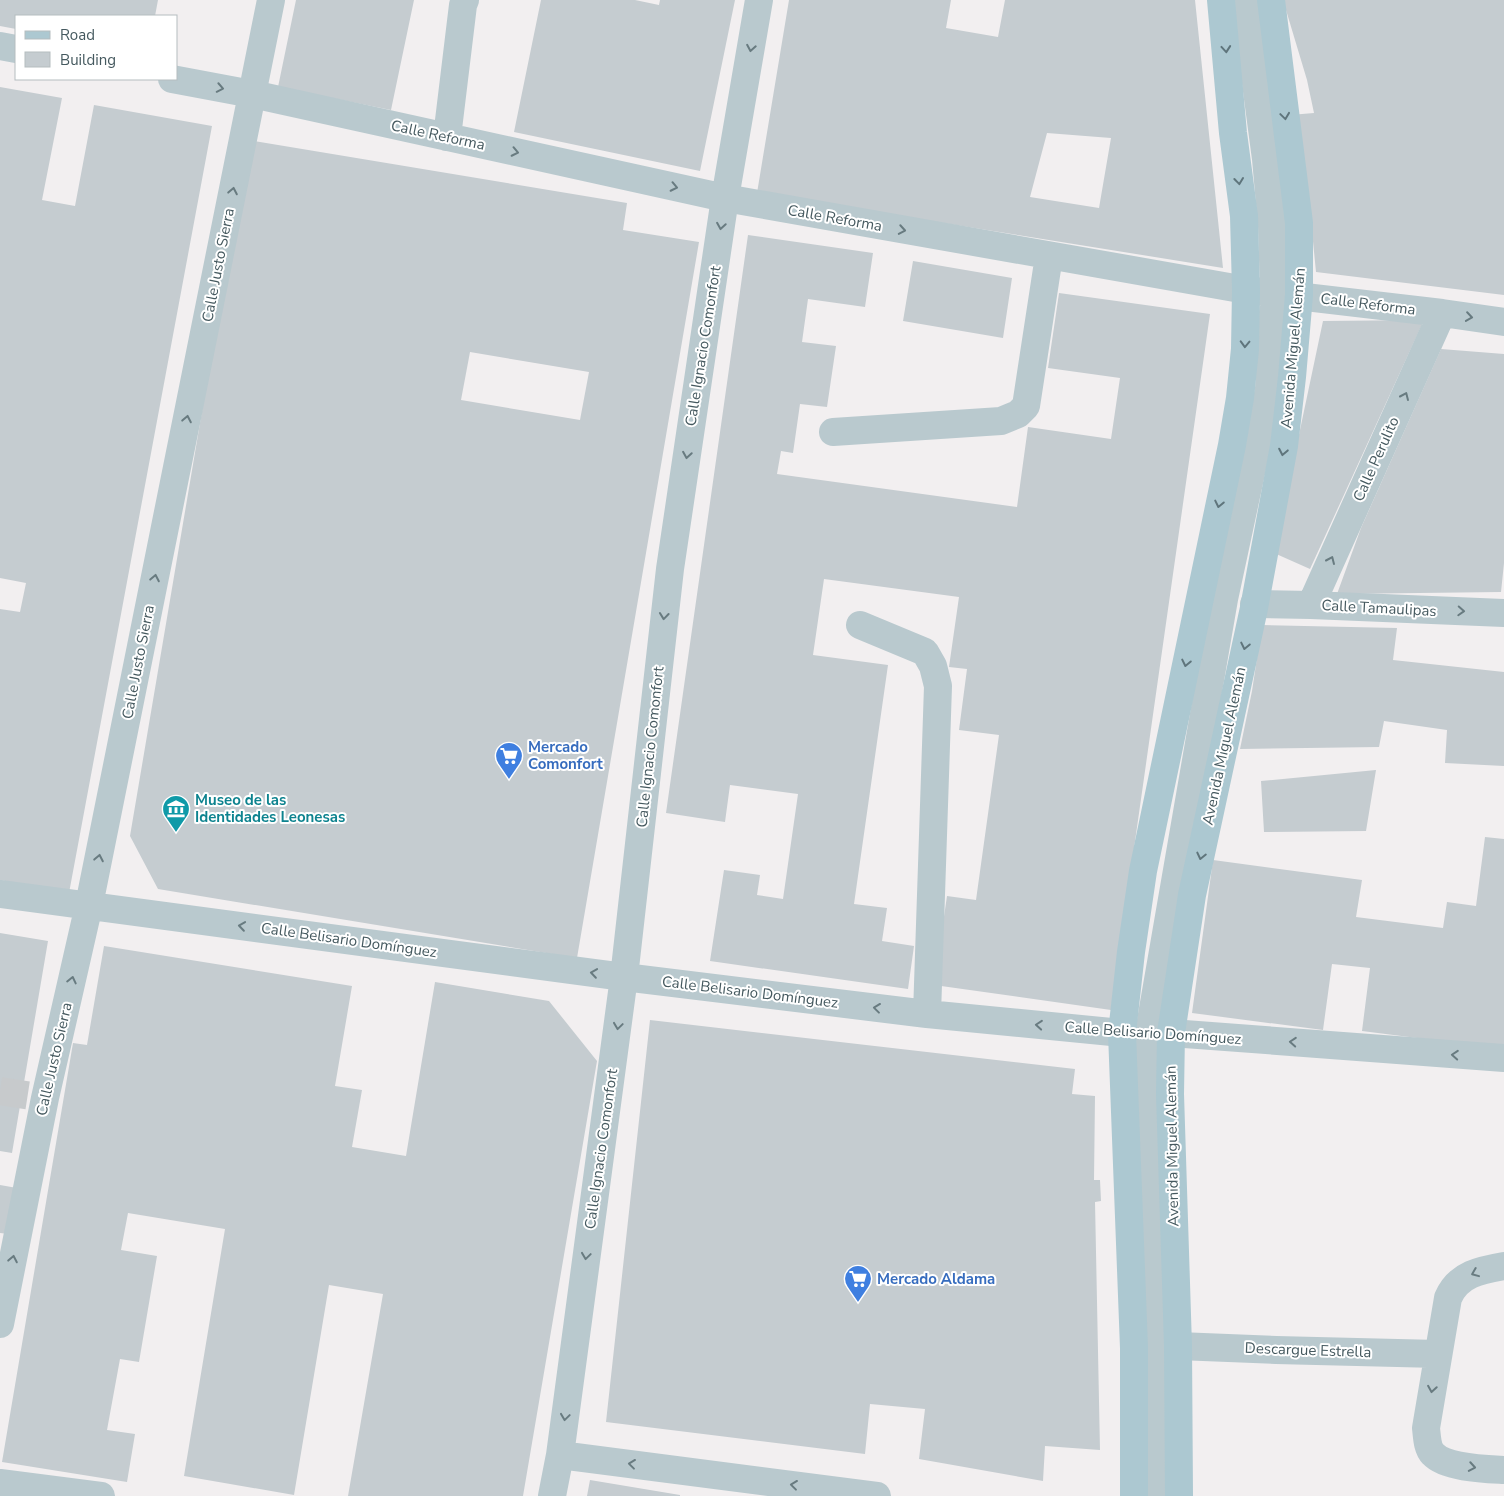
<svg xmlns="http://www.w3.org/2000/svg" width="1504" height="1496" font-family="'Nunito Sans',sans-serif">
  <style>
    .building { fill: #c5ccd0; fill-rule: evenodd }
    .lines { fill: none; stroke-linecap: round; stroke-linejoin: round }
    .minor-tunnel { stroke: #c7cacc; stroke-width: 28; stroke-dasharray: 28 14; stroke-linecap: butt }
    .minor { stroke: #b9c9ce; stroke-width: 28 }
    .major { stroke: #acc8d1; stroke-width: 28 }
    .oneway { stroke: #687b80 }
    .oneway2 { stroke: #5f757c }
    .labels { text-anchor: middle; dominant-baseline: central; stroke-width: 4; stroke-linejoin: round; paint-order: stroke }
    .street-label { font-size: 15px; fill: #45595f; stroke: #fff }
    .shop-label { font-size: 15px; font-weight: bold; fill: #366cbe; stroke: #fff; text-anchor: start }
    .culture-label { font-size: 15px; font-weight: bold; fill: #0d838f; stroke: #fff; text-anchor: start }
  </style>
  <rect width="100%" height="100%" fill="#f2eff0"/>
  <path class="building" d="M 0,0 L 158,0 L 155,16 L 16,16 L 16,29 L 0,26 Z
    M 296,0 L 414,0 L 391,110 L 278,87 Z
    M 541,0 L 635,0 L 659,5 L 660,0 L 735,0 L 700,171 L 514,132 Z
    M 789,0 L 951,0 L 946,28 L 998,37 L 1005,0 L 1195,0 L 1223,268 L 757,193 ZM 1047,133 L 1111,138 L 1099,208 L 1030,197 Z
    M 1283,0 L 1504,0 L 1504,295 L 1316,272 L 1311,221 L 1290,115 L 1314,113 L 1307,80 Z
    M 0,87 L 62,98 L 42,200 L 75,206 L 94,105 L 212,126 L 69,893 L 0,880 L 0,609 L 20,612 L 26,583 L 0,578 Z
    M 248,140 L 627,203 L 623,230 L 699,242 L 577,958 L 158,889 L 130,836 ZM 470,352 L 589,372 L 580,420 L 461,400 Z
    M 748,235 L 873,253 L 865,307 L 808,299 L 802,342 L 836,346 L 827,407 L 800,404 L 793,453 L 781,451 L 777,474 L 1017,507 L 1028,427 L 1111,439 L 1120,378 L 1048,368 L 1059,293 L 1210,314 L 1111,1010 L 934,985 L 947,896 L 976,900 L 999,735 L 959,730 L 967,669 L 949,667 L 959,597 L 824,579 L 813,655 L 888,665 L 854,904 L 887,908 L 882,941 L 914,946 L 908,989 L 710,961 L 724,870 L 760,875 L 757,895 L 783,899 L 798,794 L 730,785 L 725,822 L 666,813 Z
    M 913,261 L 1012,278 L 1003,338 L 903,321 Z
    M 1424,320 L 1310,569 L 1274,553 L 1323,321 Z
    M 1441,349 L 1504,354 L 1504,563 L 1501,592 L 1337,594 L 1361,528 Z
    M 1262,625 L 1397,628 L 1393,660 L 1504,672 L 1504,766 L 1445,763 L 1447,730 L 1384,721 L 1379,747 L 1240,749 L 1252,691 Z
    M 1376,770 L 1366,831 L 1264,832 L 1261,781 Z
    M 1485,837 L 1504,839 L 1504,1049 L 1362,1031 L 1370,968 L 1332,964 L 1323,1030 L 1192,1013 L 1213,860 L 1362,880 L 1356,917 L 1443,928 L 1447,902 L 1476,906 Z
    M 0,933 L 48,941 L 12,1153 L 0,1151 Z
    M 104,946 L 352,986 L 335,1086 L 362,1090 L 352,1147 L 406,1156 L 435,982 L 549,1001 L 597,1061 L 523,1496 L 348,1496 L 383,1294 L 329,1285 L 294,1495 L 184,1476 L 225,1229 L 128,1213 L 121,1250 L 157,1256 L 139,1362 L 120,1359 L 107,1430 L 135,1434 L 127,1482 L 2,1462 L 73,1043 L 87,1045 Z
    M 650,1020 L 1075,1069 L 1072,1094 L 1095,1096 L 1094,1180 L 1100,1180 L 1101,1201 L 1095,1202 L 1100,1450 L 1045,1446 L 1043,1481 L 919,1459 L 925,1409 L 870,1404 L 865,1454 L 606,1422 Z
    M 0,1185 L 17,1188 L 9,1234 L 0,1233 Z
    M 590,1480 L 680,1495 L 680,1496 L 587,1496 Z"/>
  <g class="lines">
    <path class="minor-tunnel" d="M 0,1091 L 45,1098"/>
    <path class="minor" d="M 0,46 L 16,49
      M 172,79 L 252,94 L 725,198 L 1246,290 L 1442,313 L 1504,322
      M 447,137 L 463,5 L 465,0
      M 833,432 L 1001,421 L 1018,414 L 1026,406 L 1049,256
      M 1254,604 L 1311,605 L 1504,613
      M 1311,605 L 1442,313
      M 860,625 L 925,652 L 933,666 L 938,686 L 927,1014
      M 0,894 L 624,977 L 927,1014 L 1122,1033 L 1171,1033 L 1504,1058
      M 1504,1266 C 1481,1270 1458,1274 1448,1298 L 1426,1428 C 1427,1436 1427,1448 1433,1454 C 1446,1468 1486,1469 1504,1470
      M 0,1324 L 45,1098 L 89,905 L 271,0
      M 1178,1346 L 1276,1350 L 1438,1354
      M 560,1455 L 877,1496
      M 0,1483 L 101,1496
      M 552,1496 L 560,1455 L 624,977 L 670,569 L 725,198 L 759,0
      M 1158,1496 L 1158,1304 L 1149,1032 L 1224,599 L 1269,389 L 1274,293 L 1272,226 L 1266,159 L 1245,0"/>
    <path class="major" d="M 1134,1496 L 1134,1348 L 1122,1033 L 1131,952 L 1143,871 L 1232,445 L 1240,398 L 1245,349 L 1246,290 L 1244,216 L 1233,133 L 1221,0
      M 1179,1496 L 1178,1346 L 1170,1094 L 1171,1033 L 1192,895 L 1254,608 L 1284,446 L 1292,377 L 1299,295 L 1299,223 L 1271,0"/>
  </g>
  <defs><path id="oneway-chevron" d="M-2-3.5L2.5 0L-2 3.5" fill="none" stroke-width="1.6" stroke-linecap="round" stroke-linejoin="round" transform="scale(1.25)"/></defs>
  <g class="oneway">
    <use href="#oneway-chevron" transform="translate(751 48) rotate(100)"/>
    <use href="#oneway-chevron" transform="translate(220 88) rotate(11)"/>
    <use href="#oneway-chevron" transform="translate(515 152) rotate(12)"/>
    <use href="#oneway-chevron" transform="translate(674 187) rotate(12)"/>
    <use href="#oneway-chevron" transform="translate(233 191) rotate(-79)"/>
    <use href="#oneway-chevron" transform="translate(721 226) rotate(99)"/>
    <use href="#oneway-chevron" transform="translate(902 230) rotate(10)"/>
    <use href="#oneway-chevron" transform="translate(1469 317) rotate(8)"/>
    <use href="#oneway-chevron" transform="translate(1405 396) rotate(-66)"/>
    <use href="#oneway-chevron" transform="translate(187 419) rotate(-79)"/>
    <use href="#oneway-chevron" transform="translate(687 455) rotate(99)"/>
    <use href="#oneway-chevron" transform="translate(1331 560) rotate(-66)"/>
    <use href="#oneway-chevron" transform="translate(155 578) rotate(-79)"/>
    <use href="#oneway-chevron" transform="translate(1461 611) rotate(3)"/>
    <use href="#oneway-chevron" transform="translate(664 616) rotate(96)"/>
    <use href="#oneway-chevron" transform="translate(99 858) rotate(-79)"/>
    <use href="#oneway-chevron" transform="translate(242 926) rotate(-172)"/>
    <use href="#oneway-chevron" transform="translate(594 973) rotate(-172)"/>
    <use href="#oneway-chevron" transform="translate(72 980) rotate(-77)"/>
    <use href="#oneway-chevron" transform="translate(877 1008) rotate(-173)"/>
    <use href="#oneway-chevron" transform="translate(1039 1025) rotate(-175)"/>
    <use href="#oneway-chevron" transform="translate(618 1026) rotate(98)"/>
    <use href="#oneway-chevron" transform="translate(1293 1042) rotate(-176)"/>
    <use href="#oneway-chevron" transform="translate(1455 1055) rotate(-176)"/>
    <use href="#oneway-chevron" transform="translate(586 1256) rotate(98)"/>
    <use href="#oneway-chevron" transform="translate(13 1259) rotate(-79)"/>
    <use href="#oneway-chevron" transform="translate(1475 1273) rotate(158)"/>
    <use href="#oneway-chevron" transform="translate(1432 1389) rotate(99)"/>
    <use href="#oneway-chevron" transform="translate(565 1417) rotate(98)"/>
    <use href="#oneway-chevron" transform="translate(632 1464) rotate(-173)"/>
    <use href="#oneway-chevron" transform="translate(1472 1467) rotate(10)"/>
    <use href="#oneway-chevron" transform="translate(794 1485) rotate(-173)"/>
  </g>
  <g class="oneway2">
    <use href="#oneway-chevron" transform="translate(1226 49) rotate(85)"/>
    <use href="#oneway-chevron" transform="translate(1285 116) rotate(82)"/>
    <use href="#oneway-chevron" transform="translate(1239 181) rotate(83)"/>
    <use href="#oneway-chevron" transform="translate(1245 344) rotate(92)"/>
    <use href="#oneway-chevron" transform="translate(1283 452) rotate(101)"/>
    <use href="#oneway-chevron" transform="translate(1219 504) rotate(102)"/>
    <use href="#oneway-chevron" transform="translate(1245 646) rotate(102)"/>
    <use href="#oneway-chevron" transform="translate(1186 663) rotate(102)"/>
    <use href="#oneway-chevron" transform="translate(1201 856) rotate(103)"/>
  </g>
  <defs>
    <symbol id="supermarket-pin" viewBox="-11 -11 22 30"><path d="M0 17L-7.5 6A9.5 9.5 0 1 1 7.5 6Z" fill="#3f7fe0" stroke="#fff"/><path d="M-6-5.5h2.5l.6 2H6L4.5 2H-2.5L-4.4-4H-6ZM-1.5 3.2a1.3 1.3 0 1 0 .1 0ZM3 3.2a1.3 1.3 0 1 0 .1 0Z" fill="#fff"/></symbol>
    <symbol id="museum-pin" viewBox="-11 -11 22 30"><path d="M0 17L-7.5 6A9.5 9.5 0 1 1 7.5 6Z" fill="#0f9aa8" stroke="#fff"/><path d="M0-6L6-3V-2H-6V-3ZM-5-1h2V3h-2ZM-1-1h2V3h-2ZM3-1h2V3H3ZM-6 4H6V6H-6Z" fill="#fff"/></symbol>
  </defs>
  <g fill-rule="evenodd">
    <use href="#supermarket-pin" x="493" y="740" width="32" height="43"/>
    <use href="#museum-pin" x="160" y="793" width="32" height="43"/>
    <use href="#supermarket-pin" x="842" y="1263" width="32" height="43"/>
  </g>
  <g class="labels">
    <g class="street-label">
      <text transform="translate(438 135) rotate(12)">Calle Reforma</text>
      <text transform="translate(835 218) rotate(10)">Calle Reforma</text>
      <text transform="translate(218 265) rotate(-79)">Calle Justo Sierra</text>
      <text transform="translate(1368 304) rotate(7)">Calle Reforma</text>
      <text transform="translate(703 346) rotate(-81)">Calle Ignacio Comonfort</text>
      <text transform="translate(1293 348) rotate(-85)">Avenida Miguel Alemán</text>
      <text transform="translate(1376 459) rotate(-66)">Calle Perulito</text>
      <text transform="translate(1379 608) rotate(3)">Calle Tamaulipas</text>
      <text transform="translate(138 662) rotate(-79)">Calle Justo Sierra</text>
      <text transform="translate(1224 746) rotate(-78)">Avenida Miguel Alemán</text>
      <text transform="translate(650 747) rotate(-84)">Calle Ignacio Comonfort</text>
      <text transform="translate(349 940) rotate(8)">Calle Belisario Domínguez</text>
      <text transform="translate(750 992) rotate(7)">Calle Belisario Domínguez</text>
      <text transform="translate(1153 1033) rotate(4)">Calle Belisario Domínguez</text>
      <text transform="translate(54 1059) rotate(-77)">Calle Justo Sierra</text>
      <text transform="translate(1172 1146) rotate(-91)">Avenida Miguel Alemán</text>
      <text transform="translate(601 1149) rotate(-82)">Calle Ignacio Comonfort</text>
      <text transform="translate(1308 1350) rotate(2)">Descargue Estrella</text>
    </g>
    <g class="shop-label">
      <text x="528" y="747">Mercado<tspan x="528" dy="17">Comonfort</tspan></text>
      <text x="877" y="1279">Mercado Aldama</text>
    </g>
    <g class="culture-label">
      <text x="195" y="800">Museo de las<tspan x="195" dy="17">Identidades Leonesas</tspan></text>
    </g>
  </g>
  <rect x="15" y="15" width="162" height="65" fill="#ffffff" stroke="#b5bdbf"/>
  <rect x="25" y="31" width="25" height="8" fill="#acc8d1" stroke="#b5bdbf"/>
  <text x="60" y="40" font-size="15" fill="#45595f">Road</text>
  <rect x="25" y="52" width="25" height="15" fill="#c5ccd0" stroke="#b5bdbf"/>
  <text x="60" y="65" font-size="15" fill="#45595f">Building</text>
</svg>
